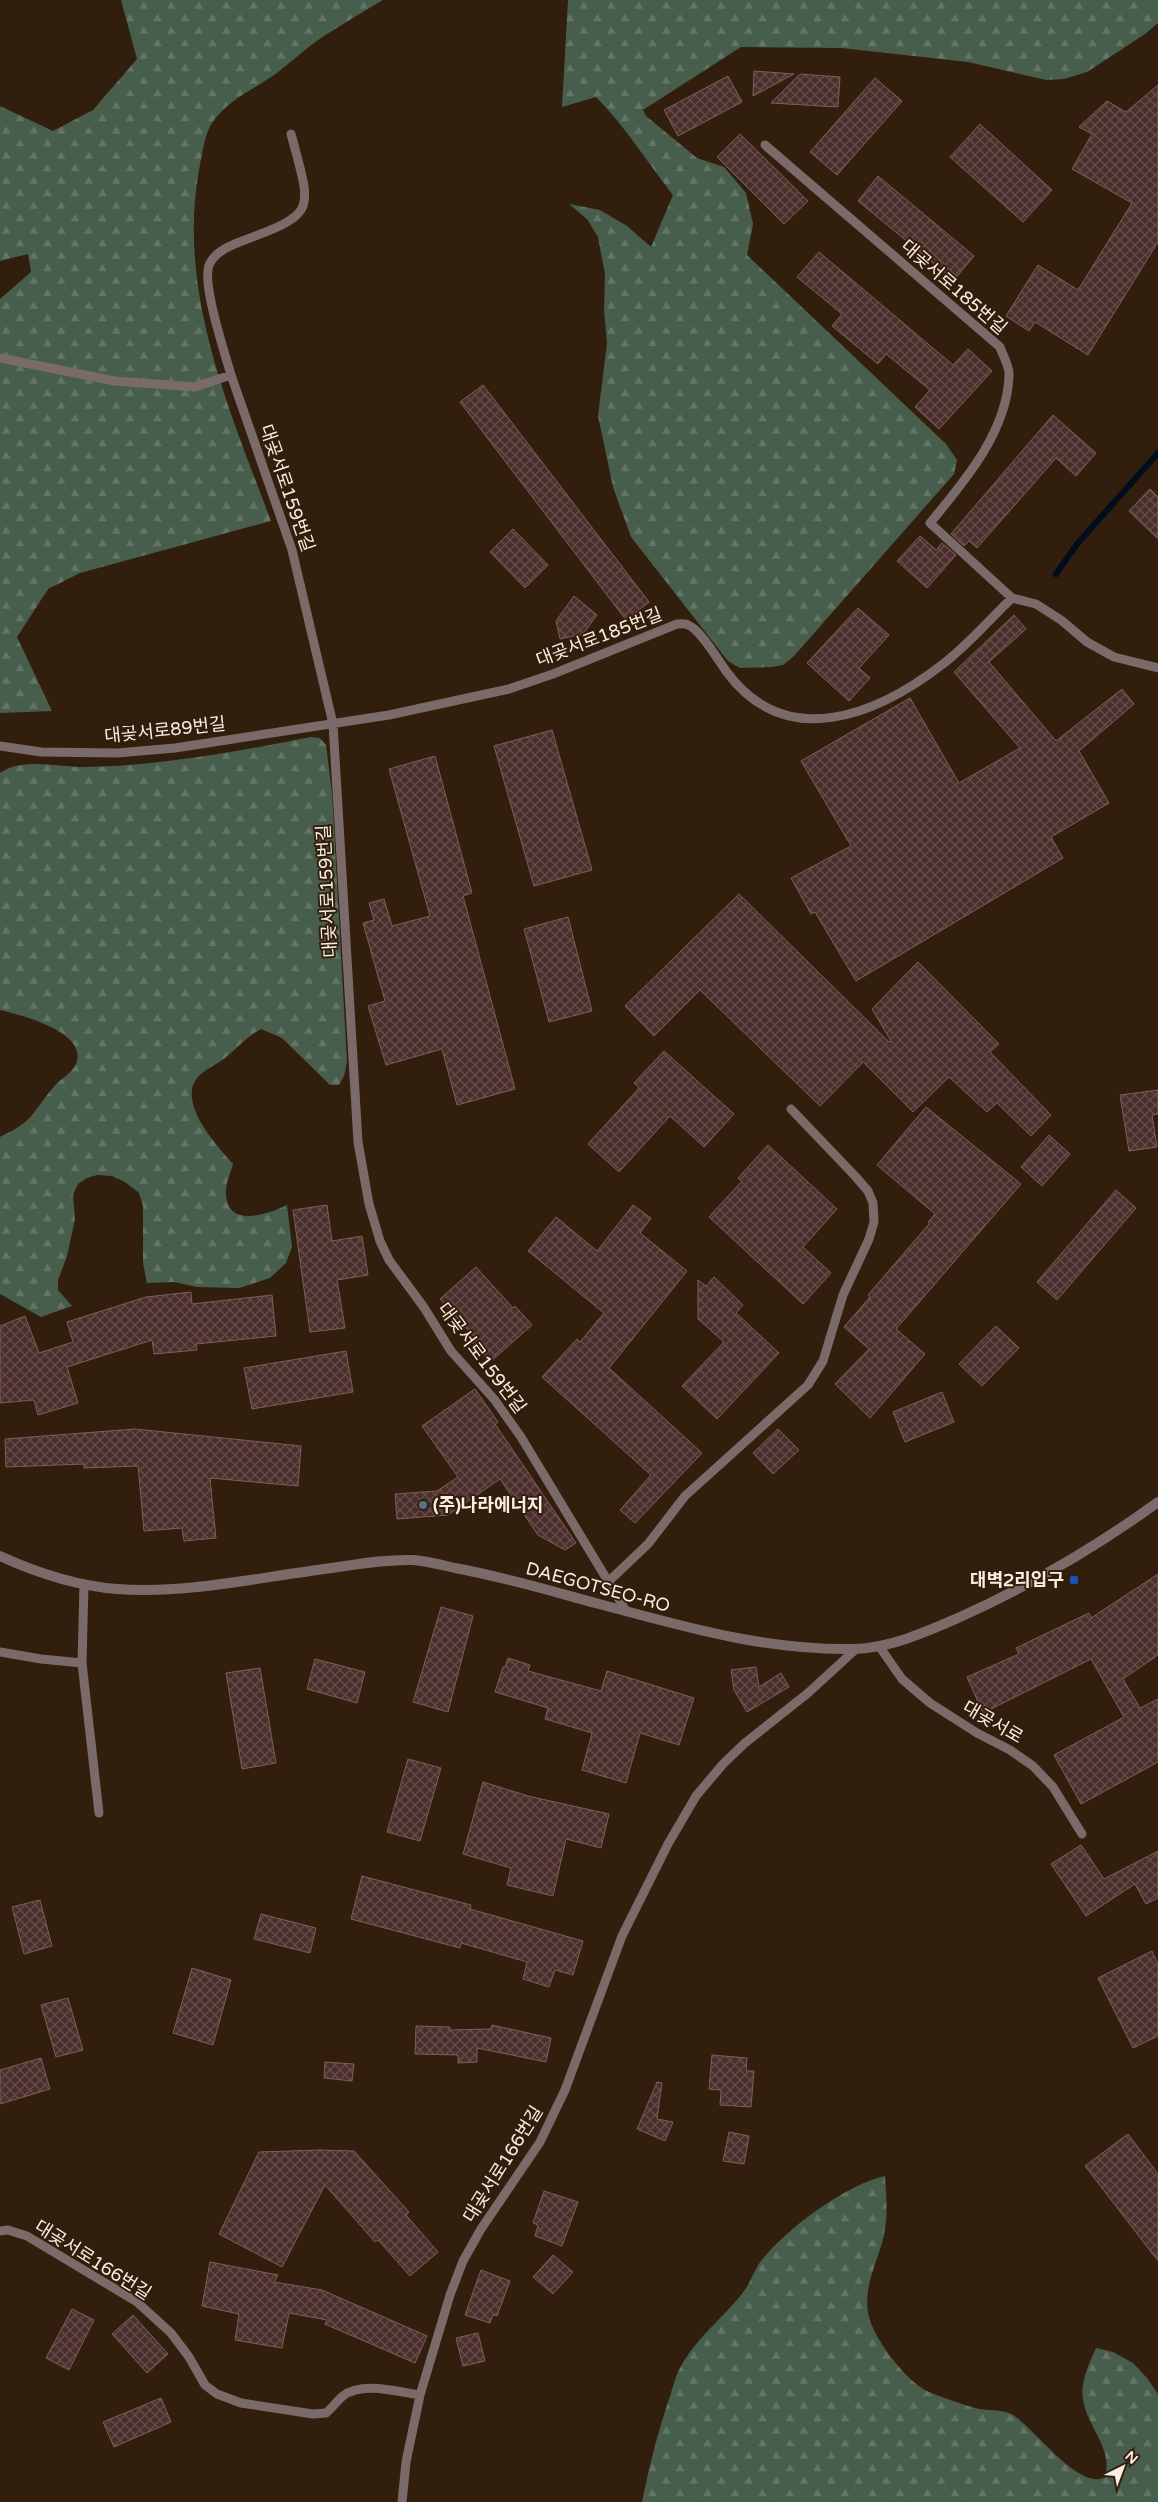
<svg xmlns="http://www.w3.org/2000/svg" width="1158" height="2502" font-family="'Varela Round','Noto Sans KR',sans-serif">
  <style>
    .forest { fill: url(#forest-firs) }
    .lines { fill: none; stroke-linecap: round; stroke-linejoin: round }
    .stream { stroke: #010c1d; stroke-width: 6 }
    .building { fill: url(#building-cross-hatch); stroke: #7e5e5b }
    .service { stroke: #7a6b6a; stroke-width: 9 }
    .tertiary { stroke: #7a6b6a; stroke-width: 10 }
    .service-dot { fill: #5c6f8a; stroke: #321e0d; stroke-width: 2 }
    .transit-dot { fill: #1a4fb4; stroke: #321e0d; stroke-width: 2 }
    .labels { text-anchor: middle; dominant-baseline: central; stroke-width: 4; stroke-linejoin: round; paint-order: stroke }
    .street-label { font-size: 18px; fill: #fbede2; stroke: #321e0d }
    .poi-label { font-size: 18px; font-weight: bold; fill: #fbede2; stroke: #321e0d; text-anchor: start }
  </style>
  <defs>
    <pattern id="forest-firs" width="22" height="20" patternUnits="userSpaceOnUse" patternTransform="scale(1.25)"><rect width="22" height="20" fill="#475e4c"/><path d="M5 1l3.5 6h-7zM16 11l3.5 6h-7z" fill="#627566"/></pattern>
    <pattern id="building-cross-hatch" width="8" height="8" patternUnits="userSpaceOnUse" patternTransform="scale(1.25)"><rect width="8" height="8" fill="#4b2f2c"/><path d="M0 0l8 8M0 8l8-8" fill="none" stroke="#664d4a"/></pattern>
  </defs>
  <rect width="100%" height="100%" fill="#321e0d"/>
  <path class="forest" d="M 121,0 L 383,0 C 361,13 339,26 318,40 C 304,50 291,62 277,73 C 255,89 228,99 212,123 C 204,135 202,156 199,170 C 177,291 229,409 271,521 L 80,573 L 48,589 L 17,637 L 52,711 L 0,713 L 0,299 L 31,272 L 28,254 L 0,261 L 0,106 L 53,131 L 93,110 L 137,59 Z
    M 568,0 L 1158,0 L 1158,23 L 1145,34 L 1087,72 L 1064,79 L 1046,80 L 968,62 L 841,48 L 741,47 L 643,110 L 646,116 L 697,158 L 724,167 L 746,193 L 753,224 L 747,255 L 946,444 L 957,460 L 954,474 L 794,656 L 783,665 L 772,667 L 740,668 L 728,661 L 631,537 L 613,487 L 598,416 L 607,343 L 604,311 L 605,274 L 598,237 L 587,219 L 569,204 L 600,210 L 627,226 L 651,247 L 673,195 C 647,162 625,126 596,97 L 562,107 Z
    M 311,737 L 320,738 L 326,745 L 332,793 L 347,1062 L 344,1076 L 339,1085 L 330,1085 L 282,1038 L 261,1029 C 247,1036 237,1049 225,1058 C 216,1065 205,1069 197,1078 C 177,1103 218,1147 233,1164 C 231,1172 226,1182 226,1191 C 225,1229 266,1215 287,1205 L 292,1247 L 286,1263 L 270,1278 L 239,1288 L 197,1287 L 174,1282 L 147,1283 L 143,1263 L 143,1206 L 139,1193 L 125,1182 L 112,1176 L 97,1175 L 87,1178 L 78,1184 L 73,1194 L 75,1219 L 67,1256 L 58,1280 L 58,1290 L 72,1306 L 41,1317 L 0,1294 L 0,1137 C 33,1121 30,1116 52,1089 C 58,1080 72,1074 76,1064 C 89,1032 21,1015 0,1010 L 0,773 C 21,757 59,767 83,767 C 160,766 236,752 311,737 Z
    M 885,2176 C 886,2194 888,2211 885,2229 C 881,2258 861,2285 869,2317 C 875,2340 903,2376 923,2389 C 929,2393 972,2408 980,2409 C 991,2411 1002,2409 1013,2415 C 1034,2428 1080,2492 1105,2477 C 1113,2448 1088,2428 1083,2400 C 1080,2382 1089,2364 1096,2348 L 1113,2352 L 1133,2363 L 1147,2378 L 1158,2394 L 1158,2502 L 642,2502 C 649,2468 657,2435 668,2402 C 672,2392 674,2380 679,2370 C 695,2338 723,2319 744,2291 C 751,2282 754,2270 761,2261 C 786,2229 845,2185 885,2176 Z"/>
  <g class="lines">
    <path class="stream" d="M 1056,574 L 1077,544 L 1158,453"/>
  </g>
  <path class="building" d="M 754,71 L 794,74 L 753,96 Z
    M 800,74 L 840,77 L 838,107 L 771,103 Z
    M 728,76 L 742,102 L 678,136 L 664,110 Z
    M 875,78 L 902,101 L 837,175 L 810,152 Z
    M 1158,85 L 1158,242 L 1088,355 L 1035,322 L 1029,331 L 1006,316 L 1038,265 L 1078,290 L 1132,203 L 1072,169 L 1092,134 L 1079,127 L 1107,101 L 1126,112 Z
    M 980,124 L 1052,190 L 1023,222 L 950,157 Z
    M 740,134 L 808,201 L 784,224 L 717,157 Z
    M 878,176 L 974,256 L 954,280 L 858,201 Z
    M 819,252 L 953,365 L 968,349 L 992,371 L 939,429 L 915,407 L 930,390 L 886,354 L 878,364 L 832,326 L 842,314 L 797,277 Z
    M 483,385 L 649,602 L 626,620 L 460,402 Z
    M 1053,415 L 1096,453 L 1076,476 L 1056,458 L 977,548 L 969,541 L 964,546 L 951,534 Z
    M 1150,489 L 1158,497 L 1158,539 L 1129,511 Z
    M 513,529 L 548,565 L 525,588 L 490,552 Z
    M 920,536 L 936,550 L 942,543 L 956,555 L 927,588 L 897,561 Z
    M 574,596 L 597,615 L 583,634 L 560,639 L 556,621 Z
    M 858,608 L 889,635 L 859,668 L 870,678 L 849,701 L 807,663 Z
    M 1014,615 L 1026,629 L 989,662 L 1056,741 L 1122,689 L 1134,704 L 1079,751 L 1109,803 L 1051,837 L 1063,858 L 856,981 L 815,912 L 811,914 L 791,878 L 851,846 L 801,761 L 910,698 L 959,783 L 1020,748 L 954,672 Z
    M 552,730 L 592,870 L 534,886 L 494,746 Z
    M 435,756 L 472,893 L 463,896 L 515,1089 L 457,1105 L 442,1049 L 386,1065 L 368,1006 L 385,1001 L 363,923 L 374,920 L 369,903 L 384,899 L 392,926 L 430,916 L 389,769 Z
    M 739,894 L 889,1042 L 891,1041 L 872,1009 L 918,962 L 999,1044 L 990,1052 L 1051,1115 L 1031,1136 L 997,1103 L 987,1112 L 949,1077 L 913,1112 L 863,1062 L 820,1106 L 700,990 L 654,1036 L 625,1006 Z
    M 568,917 L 592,1011 L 549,1022 L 524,929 Z
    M 664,1051 L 734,1114 L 704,1147 L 670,1116 L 619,1172 L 588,1144 L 639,1088 L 634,1083 Z
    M 1158,1090 L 1158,1114 L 1152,1115 L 1157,1147 L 1129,1151 L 1120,1095 Z
    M 926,1107 L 1021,1184 L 896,1329 L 925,1354 L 870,1418 L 835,1384 L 869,1349 L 844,1327 L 870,1297 L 868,1295 L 929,1224 L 928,1222 L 935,1214 L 877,1165 Z
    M 1049,1135 L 1070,1154 L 1042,1186 L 1021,1167 Z
    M 768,1145 L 837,1209 L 803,1247 L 831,1273 L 803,1304 L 709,1217 L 742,1181 L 738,1178 Z
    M 1116,1190 L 1136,1208 L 1057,1300 L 1037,1282 Z
    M 327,1205 L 332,1241 L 362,1236 L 368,1275 L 337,1280 L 345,1328 L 310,1332 L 293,1210 Z
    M 633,1205 L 651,1218 L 640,1233 L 687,1271 L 609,1368 L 702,1453 L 635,1523 L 620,1510 L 651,1475 L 542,1377 L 577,1339 L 580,1342 L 604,1313 L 528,1251 L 556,1217 L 597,1251 Z
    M 476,1267 L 513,1308 L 515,1306 L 532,1325 L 490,1362 L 473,1343 L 477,1340 L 440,1299 Z
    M 714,1277 L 743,1305 L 736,1313 L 779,1353 L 717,1419 L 682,1386 L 724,1342 L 698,1319 L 698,1280 L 706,1286 Z
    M 191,1292 L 192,1304 L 272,1295 L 276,1336 L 196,1344 L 197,1350 L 154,1354 L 152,1340 L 67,1367 L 78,1403 L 38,1415 L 34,1400 L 0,1403 L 0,1326 L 25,1316 L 39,1353 L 73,1342 L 67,1322 L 146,1297 Z
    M 996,1326 L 1019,1348 L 982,1386 L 959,1364 Z
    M 346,1351 L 353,1392 L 252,1409 L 244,1368 Z
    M 475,1389 L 498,1422 L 495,1424 L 576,1543 L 565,1550 L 538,1535 L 500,1479 L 448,1515 L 397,1519 L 395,1494 L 437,1491 L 458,1477 L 422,1426 Z
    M 942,1392 L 954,1422 L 905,1442 L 893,1412 Z
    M 135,1429 L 301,1446 L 298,1486 L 210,1478 L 216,1538 L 184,1541 L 182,1528 L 144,1531 L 138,1466 L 84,1468 L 84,1464 L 6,1467 L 5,1439 Z
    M 778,1429 L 799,1450 L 773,1474 L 753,1453 Z
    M 1158,1574 L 1158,1655 L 1123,1679 L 1140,1708 L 1158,1699 L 1158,1762 L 1081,1804 L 1054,1755 L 1124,1717 L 1091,1659 L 983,1713 L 967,1677 L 1019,1654 L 1016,1648 L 1089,1613 L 1091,1618 Z
    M 441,1607 L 473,1616 L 448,1712 L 413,1702 Z
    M 508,1658 L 530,1665 L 528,1671 L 601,1691 L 607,1671 L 694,1698 L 679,1745 L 640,1733 L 626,1783 L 582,1770 L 592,1733 L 545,1719 L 548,1708 L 495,1692 L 503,1667 L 505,1667 Z
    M 315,1659 L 365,1672 L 357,1703 L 307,1689 Z
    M 756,1667 L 759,1687 L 781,1673 L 789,1687 L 747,1712 L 734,1690 L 731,1670 Z
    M 260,1668 L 276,1763 L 242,1769 L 226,1673 Z
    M 408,1759 L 441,1768 L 420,1841 L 387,1832 Z
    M 483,1782 L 528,1796 L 609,1814 L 601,1848 L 566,1839 L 553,1896 L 507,1885 L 511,1868 L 463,1854 Z
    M 1081,1845 L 1104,1879 L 1158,1851 L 1158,1898 L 1146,1904 L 1135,1884 L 1086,1916 L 1051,1864 Z
    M 362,1876 L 471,1905 L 470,1909 L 583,1941 L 573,1975 L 555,1970 L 549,1987 L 523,1979 L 527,1962 L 461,1943 L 460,1948 L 351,1919 Z
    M 40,1900 L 52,1946 L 24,1954 L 12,1907 Z
    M 261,1914 L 316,1928 L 310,1953 L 254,1939 Z
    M 1152,1951 L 1158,1964 L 1158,2036 L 1133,2048 L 1098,1978 Z
    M 192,1968 L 231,1980 L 213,2045 L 173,2033 Z
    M 68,1998 L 83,2050 L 56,2057 L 41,2005 Z
    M 492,2025 L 551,2038 L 546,2062 L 477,2048 L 477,2062 L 458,2063 L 458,2055 L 415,2054 L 416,2026 L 450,2027 L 450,2030 L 491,2029 Z
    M 712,2055 L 747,2058 L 746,2071 L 754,2071 L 751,2107 L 720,2105 L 721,2090 L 709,2089 Z
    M 41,2058 L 50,2089 L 0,2104 L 0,2070 Z
    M 325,2062 L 354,2064 L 352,2081 L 324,2078 Z
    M 657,2082 L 662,2083 L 657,2119 L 673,2122 L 665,2141 L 637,2129 Z
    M 729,2132 L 749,2136 L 744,2164 L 723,2161 Z
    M 1128,2134 L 1158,2174 L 1158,2261 L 1085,2166 Z
    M 320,2150 L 354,2151 L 409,2212 L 406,2215 L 438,2252 L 410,2276 L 378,2240 L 375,2242 L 325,2185 L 282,2267 L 219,2234 L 259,2152 Z
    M 544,2191 L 578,2202 L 562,2246 L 535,2236 L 538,2225 L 533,2223 Z
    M 553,2255 L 573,2272 L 553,2294 L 533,2277 Z
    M 210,2262 L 278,2275 L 274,2282 L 322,2290 L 427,2336 L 415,2363 L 325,2324 L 327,2320 L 289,2313 L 282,2348 L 235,2340 L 239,2314 L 202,2306 Z
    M 481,2270 L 510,2281 L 497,2316 L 493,2315 L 490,2323 L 465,2315 Z
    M 72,2309 L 94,2320 L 69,2370 L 46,2358 Z
    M 133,2315 L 168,2354 L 147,2373 L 112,2334 Z
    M 478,2333 L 485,2361 L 463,2366 L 456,2338 Z
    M 161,2398 L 171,2422 L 114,2447 L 103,2422 Z"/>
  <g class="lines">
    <path class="service" d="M 765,145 L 1000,347 C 1003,356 1010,367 1009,376 C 1007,432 964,482 930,523 L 1012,598
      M 0,358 L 115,381 L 195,387 L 231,375 L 292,550 L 333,724 L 358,1142 L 369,1204 L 380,1241 L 389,1260 L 423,1306 L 451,1351 L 494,1399 L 521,1437 L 626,1611
      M 231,375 C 225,353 200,280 210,263 C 215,253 227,247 237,243 C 317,213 313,215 291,134
      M 0,746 L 41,752 L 117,753 L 175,748 L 389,715 L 509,689 L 553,674 L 677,624 C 680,624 685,623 688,625 C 700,629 718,660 726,671 C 786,753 877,715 943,664 C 968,645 989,620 1012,598 L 1036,604 L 1061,620 L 1087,642 L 1114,657 L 1158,668
      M 608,1582 L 648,1544 L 685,1496 L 808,1385 L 823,1361 L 843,1295 L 869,1239 L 874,1222 L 873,1203 L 868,1191 L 855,1176 L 791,1109
      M 879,1646 L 902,1679 L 930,1703 L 977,1733 L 1010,1750 L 1033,1766 L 1053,1787 L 1082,1834
      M 0,1652 L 41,1659 L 82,1663 L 84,1584
      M 82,1663 L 99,1813
      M 0,2231 L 8,2230 L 27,2236 L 137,2302 L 171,2333 L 189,2357 L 205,2385 L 217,2394 L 241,2403 L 313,2414 L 326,2413 C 332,2408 337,2401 343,2396 C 362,2381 398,2392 420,2395
      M 402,2502 L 406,2462 L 420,2395 L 450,2295 L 463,2261 L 481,2229 L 540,2142 L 565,2090 L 622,1936 L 668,1844 L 696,1796 L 723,1764 L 745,1743 L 808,1693 L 856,1649"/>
    <path class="tertiary" d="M 0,1556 C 35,1572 78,1586 117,1589 C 183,1594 251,1579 317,1570 C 349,1566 381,1559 413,1560 C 427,1561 442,1565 455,1568 C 505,1577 554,1592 603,1605 C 685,1627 768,1651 854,1649 C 890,1648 926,1632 958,1618 C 1029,1586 1095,1548 1158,1502"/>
  </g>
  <circle class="service-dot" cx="423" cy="1505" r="5"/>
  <rect class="transit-dot" x="1069" y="1575" width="10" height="10" rx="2.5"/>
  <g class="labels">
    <g class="street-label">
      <text transform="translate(954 287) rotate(41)">대곶서로185번길</text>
      <text transform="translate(287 488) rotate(71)">대곶서로159번길</text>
      <text transform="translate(599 637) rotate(-21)">대곶서로185번길</text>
      <text transform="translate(165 730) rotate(-6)">대곶서로89번길</text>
      <text transform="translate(327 891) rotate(-93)">대곶서로159번길</text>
      <text transform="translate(482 1358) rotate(53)">대곶서로159번길</text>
      <text transform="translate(598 1587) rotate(15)">DAEGOTSEO-RO</text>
      <text transform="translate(993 1722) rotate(30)">대곶서로</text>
      <text transform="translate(503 2164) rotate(-58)">대곶서로166번길</text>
      <text transform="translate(93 2260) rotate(32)">대곶서로166번길</text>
    </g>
    <g class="poi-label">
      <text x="433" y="1505">(주)나라에너지</text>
      <text x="1064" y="1580" text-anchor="end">대벽2리입구</text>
    </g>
  </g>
  <g transform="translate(1123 2467) rotate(42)" stroke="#321e0d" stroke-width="4" paint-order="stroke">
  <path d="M0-4L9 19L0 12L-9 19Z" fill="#fbede2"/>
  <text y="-8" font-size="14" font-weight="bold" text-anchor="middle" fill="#fbede2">N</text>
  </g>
</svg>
